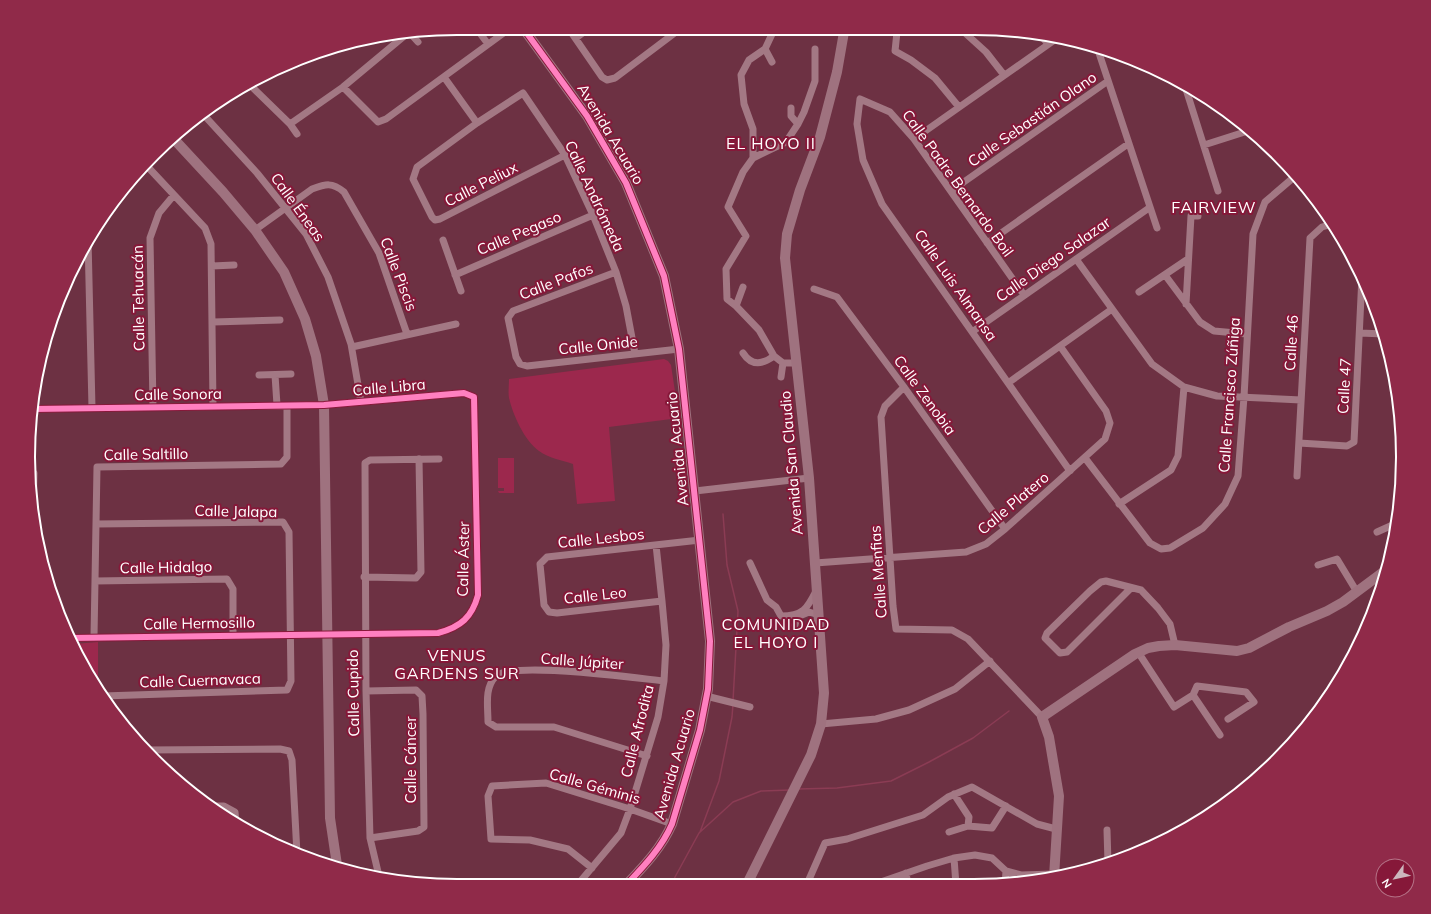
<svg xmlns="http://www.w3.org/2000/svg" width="1431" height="914" font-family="Mulish,sans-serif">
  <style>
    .green { fill: #9c284d }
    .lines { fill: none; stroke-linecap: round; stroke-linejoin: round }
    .stream { stroke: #8b3c54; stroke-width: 1.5 }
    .street { stroke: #a37884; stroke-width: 7 }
    .secondary { stroke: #9f727f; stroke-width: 10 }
    .cycleway-casing { stroke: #861839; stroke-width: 8 }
    .cycleway { stroke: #ff80c0; stroke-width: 6 }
    .labels { text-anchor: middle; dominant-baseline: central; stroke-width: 4; stroke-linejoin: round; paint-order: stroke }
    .street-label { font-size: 15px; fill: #fff; stroke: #861839 }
    .neighbourhood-label { font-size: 16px; letter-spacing: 1px; fill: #fff; stroke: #861839 }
    .rim { fill: none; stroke: #fff; stroke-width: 2 }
  </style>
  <rect width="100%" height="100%" fill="#6d3143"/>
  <path class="green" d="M 664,359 L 668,361 L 671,365 L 679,418 L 609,427 L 615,501 L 577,504 L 573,464 C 561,460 549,458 539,451 C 524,440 513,415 509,398 C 508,392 509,385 509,379 Z
    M 498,458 L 514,458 L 514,493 L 499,493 L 498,491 L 504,491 L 504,488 L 498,488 Z
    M 98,642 L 98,689 L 86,672 L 74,644 Z"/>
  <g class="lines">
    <path class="stream" d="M 723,514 L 727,565 L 738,611 L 733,701
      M 798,789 L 837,788 L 891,781 L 929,762 L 973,738 L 1009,711
      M 700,832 L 719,781 L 732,717 L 733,704
      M 673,884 L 675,877 L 699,833 L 733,802 L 761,791 L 790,790"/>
    <path class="street" d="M 409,32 L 418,42
      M 479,32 L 488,44
      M 571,32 L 602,77 L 607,80 L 615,78 L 676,32
      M 897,32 L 895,51 L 911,60 L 935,78 L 959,107
      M 964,32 L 986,52 L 1004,75
      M 1040,34 L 1048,44
      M 576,38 L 584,32
      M 1098,50 L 1157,228
      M 772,62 L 765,49 L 773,32
      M 444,77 L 477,123
      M 250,85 L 290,124 L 297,134
      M 1185,86 L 1218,191
      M 343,87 L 378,122 L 386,119 L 505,32
      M 791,108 L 791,116 L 798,124
      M 202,113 L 257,173 L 306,234 L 328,277 L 351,344 L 361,402
      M 290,124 L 343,87 L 409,32
      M 914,139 L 1056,39
      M 1204,145 L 1251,130
      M 565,155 L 440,219 L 435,220 L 432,217 L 413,179 L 417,167 L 477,123 L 523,93 L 565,155 L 593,215 L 616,272 L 626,306 L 635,354
      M 753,158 L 786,142 L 798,124 L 804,112 L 815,81 L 815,49
      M 146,165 L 205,228 L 211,244 L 213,406
      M 951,191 L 1108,81
      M 255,230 L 312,189 C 326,184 332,182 344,192 L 379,253 L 407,334
      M 88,239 L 92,408
      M 443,240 L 461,291
      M 987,243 L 1128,144
      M 1076,259 L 1152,364 L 1184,387 L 1217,396 L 1301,400
      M 212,266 L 234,265
      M 616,272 L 513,311 L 508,318 L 516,357 L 520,364 L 527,366 L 679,349
      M 455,275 L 593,215
      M 1165,275 L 1200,322 L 1214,331 L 1247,334
      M 743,287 L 736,306 L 759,330 L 774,356 L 783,363 L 797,363
      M 814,289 L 837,297 L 904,387 L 1005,529
      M 1139,292 L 1188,259
      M 1024,295 L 914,139 L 890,112 L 860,99 L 857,124 L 863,160 L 882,204 L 1070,471
      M 1186,304 L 1191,216 L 1198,216
      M 736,306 L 727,299 L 726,269 L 746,236 L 728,207 L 743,172 L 753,158 L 753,129 L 744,104 L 741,75 L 749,60 L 765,49
      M 213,322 L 280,320
      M 972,332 L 1149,208
      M 1360,333 L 1384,334
      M 352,347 L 456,324
      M 743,353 C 752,367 763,364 774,356
      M 259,375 L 291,374
      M 275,375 L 277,405
      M 781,377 L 783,363
      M 1008,383 L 1112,309
      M 904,387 L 885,406 L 881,417 L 893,606 L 896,629 L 952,630 L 968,639 L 1042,717
      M 153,407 L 150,238 L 159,213 L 174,195
      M 33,409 L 324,405 L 464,393 L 474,397 L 478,595 C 472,617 461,627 438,633 L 71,638
      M 1299,443 L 1347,446 L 1354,442 L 1362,276
      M 1085,458 L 1150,543 L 1161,549 L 1170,548 L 1203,528 L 1225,504 L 1238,476 L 1244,397 L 1253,234 L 1265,202 L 1293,178 L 1296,177
      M 29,470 L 34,473 L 33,513
      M 1297,476 L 1310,238 L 1322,227 L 1332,224
      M 695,491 L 809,478
      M 1119,504 L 1171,470 L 1178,456 L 1184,387
      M 96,524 L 283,522 L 289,532 L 291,681 L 287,690 L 103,696
      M 1377,532 L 1397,523
      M 750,563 L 767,600 L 776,607 L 781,616 C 803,616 807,609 816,591
      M 815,563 L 966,552 L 986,544 L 1005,529 L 1105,439 L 1110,423 L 1106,411 L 1060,346
      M 1318,565 L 1337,559 L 1357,592
      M 364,577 L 416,578 L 421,572 L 419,459
      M 95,581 L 227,579 L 233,589 L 233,635
      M 1131,588 L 1067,652 L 1060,653 L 1045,638 L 1047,633 L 1090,591 L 1101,582 L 1106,581 L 1141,590 L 1158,608 L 1170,624 L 1175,645
      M 662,601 L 557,613 L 549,612 L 544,605 L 540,564 L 547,557 L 700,540
      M 795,625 L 797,617 L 809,612 L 819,615
      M 94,637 L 97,467 L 281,464 L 287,457 L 287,406
      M 1138,652 L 1174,707 L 1193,695 L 1197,686 L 1246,692 L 1254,702 L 1228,719
      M 366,691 L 416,690 L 422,696 L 423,714 L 424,827 L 418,831 L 370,838
      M 1193,695 L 1220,735
      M 706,696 L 750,707
      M 821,724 L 876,719 L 909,710 L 955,689 L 990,661
      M 145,750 L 280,749 L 289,751 L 292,760 L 297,854
      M 647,756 L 554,727 L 496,727 L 488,722 C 488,706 484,688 496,676 C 513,661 636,678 664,681
      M 954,794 L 969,817 L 968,826
      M 211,806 L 224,806 L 235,812 L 236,824
      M 1107,830 L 1108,863
      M 949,832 L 968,826 L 992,828 L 1006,806
      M 1172,834 L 1172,836
      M 954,858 L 956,885
      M 592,868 L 568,849 L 530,840 L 491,839 L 488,796 L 492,786 L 546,783 L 630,809 L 672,824
      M 906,873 L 908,885
      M 379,876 L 370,838 L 366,691 L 365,463 L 370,460 L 439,459
      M 579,883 L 621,833 L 630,809 L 658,717 L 664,681 L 666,645 L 662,601 L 656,545
      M 807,884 L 825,843 L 847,839 L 923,815 L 948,797 L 972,787 L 1037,824 L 1056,829
      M 872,885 L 927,866 L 954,858 L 975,855 L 992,858 L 1006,871 L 1021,875 L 1054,874
      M 1005,885 L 1006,871"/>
    <path class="secondary" d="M 526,32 L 587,116 L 626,183 L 664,276 L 679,349 L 710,641 L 708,689 L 700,730 L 672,824 C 662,847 645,865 628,883
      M 172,137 L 223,192 L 255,230 L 284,272 L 305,319 L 316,356 L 324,405 L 330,818 L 337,865
      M 1054,877 L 1059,796 L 1049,737 L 1042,717 L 1135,654 L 1148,648 L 1159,646 L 1175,645 L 1237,651 L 1249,648 L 1289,627 L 1327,611 L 1343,602 L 1386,570
      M 747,884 L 811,755 L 821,724 L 824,693 L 809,478 L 785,258 L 787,234 L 800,190 L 820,137 L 837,72 L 844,32"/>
    <defs>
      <path id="cycleway" d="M 526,32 L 587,116 L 626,183 L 664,276 L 679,349 L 710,641 L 708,689 L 700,730 L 672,824 C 662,847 645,865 628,883
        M 33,409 L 324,405 L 464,393 L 474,397 L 478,595 C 472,617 461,627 438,633 L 71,638"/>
    </defs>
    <use href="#cycleway" class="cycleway-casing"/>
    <use href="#cycleway" class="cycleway"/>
  </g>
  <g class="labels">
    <g class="street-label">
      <text transform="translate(1032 119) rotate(-35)">Calle Sebastián Olano</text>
      <text transform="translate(611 134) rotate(59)">Avenida Acuario</text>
      <text transform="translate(958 183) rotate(54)">Calle Padre Bernardo Boil</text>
      <text transform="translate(481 184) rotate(-27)">Calle Peliux</text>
      <text transform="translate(595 196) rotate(65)">Calle Andrómeda</text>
      <text transform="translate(298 207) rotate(54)">Calle Éneas</text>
      <text transform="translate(519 233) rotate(-23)">Calle Pegaso</text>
      <text transform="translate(1053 259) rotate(-35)">Calle Diego Salazar</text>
      <text transform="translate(399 274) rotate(69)">Calle Piscis</text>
      <text transform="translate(556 281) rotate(-21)">Calle Pafos</text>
      <text transform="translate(956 285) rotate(55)">Calle Luis Almansa</text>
      <text transform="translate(138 298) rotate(-91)">Calle Tehuacán</text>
      <text transform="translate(1291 343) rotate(-87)">Calle 46</text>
      <text transform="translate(598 345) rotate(-6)">Calle Onide</text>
      <text transform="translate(1344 386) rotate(-87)">Calle 47</text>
      <text transform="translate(389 387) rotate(-5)">Calle Libra</text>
      <text transform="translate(178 394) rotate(-1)">Calle Sonora</text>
      <text transform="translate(925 395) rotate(54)">Calle Zenobia</text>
      <text transform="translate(1229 395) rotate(-86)">Calle Francisco Zúñiga</text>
      <text transform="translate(677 449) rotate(-96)">Avenida Acuario</text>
      <text transform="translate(146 454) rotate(-1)">Calle Saltillo</text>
      <text transform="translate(791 463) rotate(-95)">Avenida San Claudio</text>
      <text transform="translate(1013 503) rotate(-40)">Calle Platero</text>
      <text transform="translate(236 511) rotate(1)">Calle Jalapa</text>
      <text transform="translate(601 538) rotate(-6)">Calle Lesbos</text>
      <text transform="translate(463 559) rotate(-89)">Calle Áster</text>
      <text transform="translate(166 567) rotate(-1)">Calle Hidalgo</text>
      <text transform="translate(878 572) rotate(-94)">Calle Menfias</text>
      <text transform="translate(595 595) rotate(-6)">Calle Leo</text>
      <text transform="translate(199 623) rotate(-1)">Calle Hermosillo</text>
      <text transform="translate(582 661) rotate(4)">Calle Júpiter</text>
      <text transform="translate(200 680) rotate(-2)">Calle Cuernavaca</text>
      <text transform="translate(353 693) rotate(-91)">Calle Cupido</text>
      <text transform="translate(637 731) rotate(-76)">Calle Afrodita</text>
      <text transform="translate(410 760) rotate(-90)">Calle Cáncer</text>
      <text transform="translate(674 764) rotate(-74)">Avenida Acuario</text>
      <text transform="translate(595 786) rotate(16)">Calle Géminis</text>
    </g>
    <g class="neighbourhood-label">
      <text x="771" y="143">EL HOYO II</text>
      <text x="1214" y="207">FAIRVIEW</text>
      <text x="776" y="624">COMUNIDAD<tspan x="776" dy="18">EL HOYO I</tspan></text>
      <text x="457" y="655">VENUS<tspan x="457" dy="18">GARDENS SUR</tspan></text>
    </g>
  </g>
  <path d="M0 0H1431V914H0ZM457 35H974A422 422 0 0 1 1396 457V457A422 422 0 0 1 974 879H457A422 422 0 0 1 35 457V457A422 422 0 0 1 457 35Z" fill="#902a49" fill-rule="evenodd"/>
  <path class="rim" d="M457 35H974A422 422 0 0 1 1396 457V457A422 422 0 0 1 974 879H457A422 422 0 0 1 35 457V457A422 422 0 0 1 457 35Z"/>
  <g transform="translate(1395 878) rotate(237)"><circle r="19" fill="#861839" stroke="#b67488"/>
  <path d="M0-3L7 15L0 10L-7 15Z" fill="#ccb7bd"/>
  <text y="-6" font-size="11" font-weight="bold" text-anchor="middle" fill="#ffffff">N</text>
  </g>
</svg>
